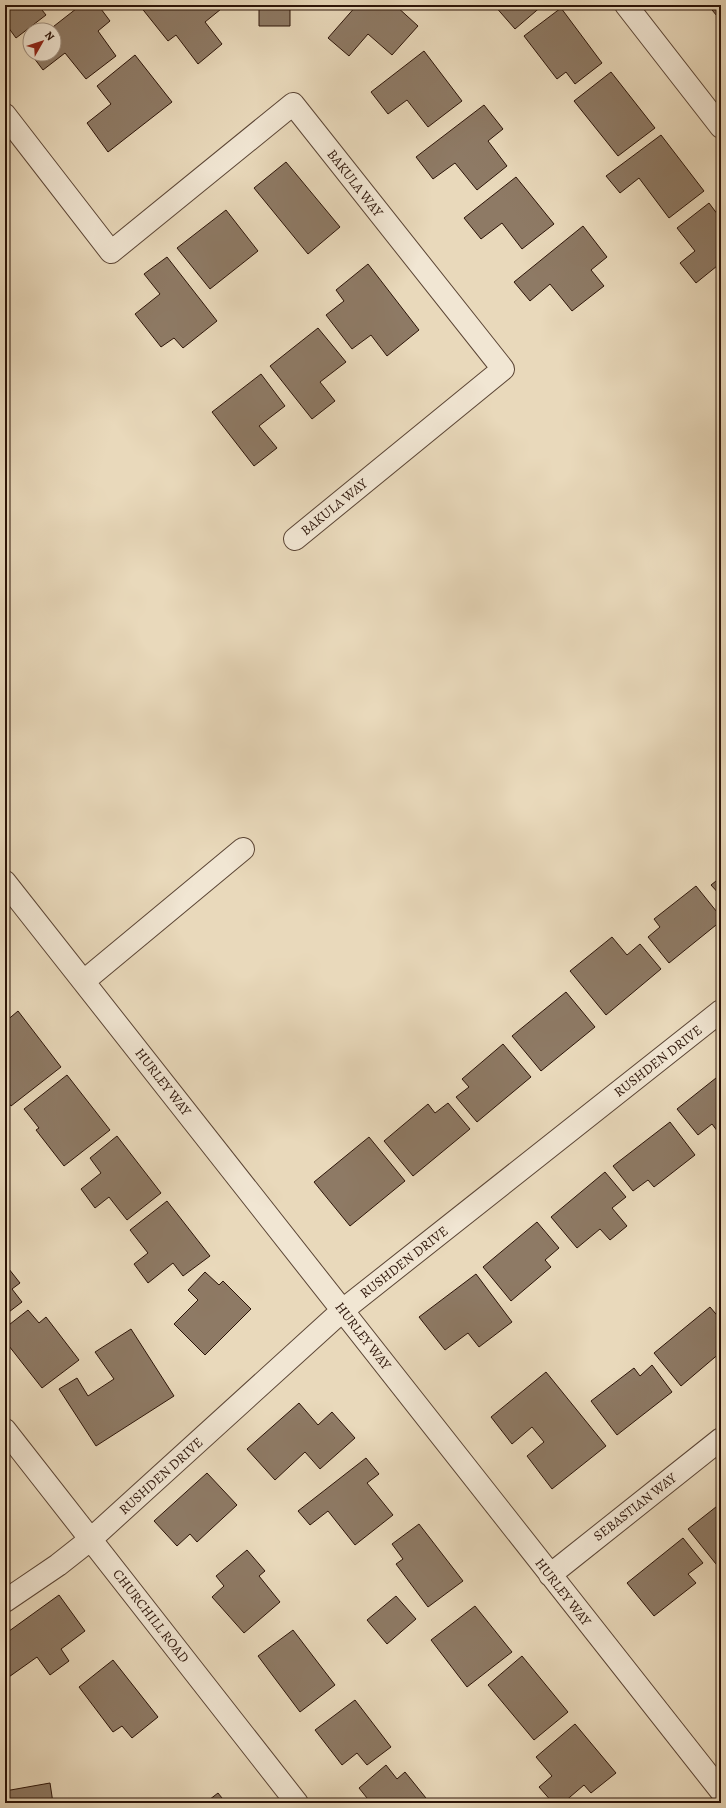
<svg xmlns="http://www.w3.org/2000/svg" width="726" height="1808" font-family="Alegreya,serif">
  <style>
    .building { fill: #8e7a65; stroke: #2c1408 }
    .lines { fill: none; stroke-linecap: round; stroke-linejoin: round }
    .minor-casing { stroke: #5b4535; stroke-width: 24 }
    .minor { stroke: #f1e6d3; stroke-width: 22 }
    .labels { text-anchor: middle; dominant-baseline: central; stroke-width: 3.5; stroke-linejoin: round; paint-order: stroke }
    .street-label { font-size: 14px; fill: #2c1408; stroke: #f1e6d3 }
  </style>
  <rect width="100%" height="100%" fill="#e9d9bb"/>
  <filter id="stains"><feTurbulence type="fractalNoise" baseFrequency=".005" numOctaves="4"/><feColorMatrix values="0 0 0 0 .2 0 0 0 0 .09 0 0 0 0 .02 0 0 0 .5 -.17"/></filter>
  <radialGradient id="worn" r=".72"><stop offset=".6" stop-color="#630" stop-opacity="0"/><stop offset="1" stop-color="#630" stop-opacity=".3"/></radialGradient>
  <path class="building" d="M 5,5 L 38,5 L 46,15 L 16,38 L 5,23 Z
    M 81,5 L 98,5 L 110,21 L 98,31 L 116,56 L 86,79 L 65,53 L 43,70 L 31,54 L 54,54 L 54,30 L 49,30 Z
    M 226,5 L 205,22 L 222,44 L 198,64 L 176,35 L 168,41 L 140,6 Z
    M 259,5 L 290,5 L 290,26 L 259,26 Z
    M 357,5 L 395,5 L 418,26 L 392,55 L 368,34 L 349,56 L 328,38 Z
    M 494,5 L 543,5 L 515,29 Z
    M 708,5 L 721,5 L 721,21 Z
    M 561,8 L 602,63 L 575,84 L 566,72 L 557,79 L 524,36 Z
    M 424,51 L 462,101 L 428,127 L 407,100 L 388,114 L 371,92 Z
    M 135,55 L 172,102 L 108,152 L 87,123 L 111,104 L 97,86 Z
    M 611,72 L 655,128 L 618,156 L 574,101 Z
    M 484,105 L 503,129 L 488,141 L 507,166 L 477,190 L 455,163 L 433,179 L 416,157 Z
    M 661,135 L 704,191 L 669,218 L 639,178 L 620,193 L 606,176 Z
    M 286,162 L 340,227 L 308,254 L 254,188 Z
    M 516,177 L 554,224 L 522,249 L 502,223 L 481,239 L 464,218 Z
    M 709,203 L 721,219 L 721,270 L 717,266 L 696,283 L 680,263 L 695,251 L 677,228 Z
    M 226,210 L 258,251 L 210,289 L 177,248 Z
    M 583,226 L 607,257 L 591,270 L 604,286 L 572,311 L 550,284 L 530,301 L 514,282 Z
    M 167,257 L 217,321 L 183,348 L 174,338 L 161,347 L 135,314 L 160,294 L 144,274 Z
    M 368,264 L 419,330 L 387,356 L 371,335 L 352,349 L 326,315 L 344,301 L 336,290 Z
    M 318,328 L 346,362 L 320,382 L 335,401 L 312,419 L 270,366 Z
    M 261,374 L 285,406 L 259,426 L 277,448 L 254,466 L 212,412 Z
    M 721,877 L 721,896 L 711,885 Z
    M 696,886 L 721,917 L 721,921 L 669,963 L 648,937 L 660,927 L 654,919 Z
    M 612,937 L 627,955 L 640,944 L 661,969 L 606,1015 L 570,971 Z
    M 566,992 L 595,1027 L 541,1071 L 512,1036 Z
    M 18,1011 L 61,1067 L 11,1106 L 5,1098 L 5,1022 Z
    M 503,1044 L 531,1077 L 477,1122 L 456,1097 L 469,1087 L 462,1079 Z
    M 721,1074 L 721,1136 L 712,1124 L 698,1135 L 677,1109 Z
    M 67,1075 L 110,1130 L 64,1166 L 36,1130 L 39,1128 L 24,1109 Z
    M 448,1103 L 470,1129 L 413,1176 L 384,1141 L 428,1104 L 435,1113 Z
    M 670,1122 L 695,1155 L 654,1187 L 648,1180 L 633,1191 L 613,1166 Z
    M 117,1136 L 161,1193 L 127,1220 L 109,1197 L 95,1208 L 81,1189 L 101,1173 L 90,1158 Z
    M 369,1137 L 405,1181 L 350,1226 L 314,1182 Z
    M 605,1172 L 626,1197 L 612,1208 L 627,1226 L 610,1240 L 600,1229 L 577,1248 L 551,1217 Z
    M 167,1201 L 210,1256 L 183,1276 L 173,1263 L 148,1283 L 134,1264 L 148,1253 L 130,1230 Z
    M 537,1222 L 559,1248 L 545,1260 L 551,1267 L 511,1301 L 483,1267 Z
    M 5,1264 L 20,1283 L 12,1289 L 22,1302 L 5,1315 Z
    M 205,1272 L 219,1285 L 223,1281 L 251,1309 L 205,1355 L 174,1324 L 198,1300 L 188,1290 Z
    M 476,1274 L 512,1322 L 479,1347 L 468,1333 L 445,1350 L 419,1317 Z
    M 710,1307 L 721,1320 L 721,1352 L 681,1386 L 654,1353 Z
    M 28,1310 L 39,1323 L 46,1317 L 79,1360 L 42,1388 L 5,1341 L 5,1328 Z
    M 131,1329 L 174,1396 L 96,1446 L 59,1389 L 77,1378 L 88,1396 L 114,1379 L 95,1352 Z
    M 652,1365 L 672,1392 L 617,1435 L 591,1401 L 634,1368 L 640,1376 Z
    M 546,1372 L 606,1446 L 552,1489 L 527,1456 L 544,1442 L 532,1427 L 512,1444 L 491,1417 Z
    M 299,1403 L 318,1425 L 332,1412 L 355,1438 L 320,1469 L 305,1452 L 275,1480 L 247,1449 Z
    M 366,1458 L 379,1474 L 367,1483 L 393,1515 L 355,1545 L 328,1511 L 310,1525 L 298,1511 Z
    M 207,1473 L 237,1505 L 197,1542 L 190,1534 L 177,1546 L 154,1521 Z
    M 721,1503 L 721,1569 L 720,1569 L 688,1529 Z
    M 419,1524 L 463,1581 L 428,1607 L 396,1564 L 403,1559 L 392,1544 Z
    M 683,1538 L 703,1563 L 688,1574 L 696,1583 L 654,1616 L 627,1583 Z
    M 247,1550 L 265,1571 L 259,1576 L 280,1602 L 244,1633 L 212,1597 L 224,1586 L 216,1576 Z
    M 59,1595 L 85,1631 L 61,1649 L 69,1661 L 50,1675 L 37,1657 L 6,1679 L 5,1634 Z
    M 396,1596 L 416,1619 L 387,1644 L 367,1620 Z
    M 475,1606 L 512,1652 L 467,1687 L 431,1640 Z
    M 293,1630 L 335,1685 L 300,1712 L 258,1656 Z
    M 522,1656 L 568,1712 L 534,1740 L 488,1685 Z
    M 113,1660 L 158,1717 L 132,1738 L 122,1726 L 113,1732 L 79,1687 Z
    M 355,1700 L 391,1747 L 367,1765 L 357,1753 L 342,1765 L 315,1730 Z
    M 575,1724 L 616,1773 L 591,1793 L 584,1785 L 563,1803 L 553,1803 L 539,1787 L 552,1776 L 536,1757 Z
    M 386,1765 L 397,1779 L 405,1772 L 430,1803 L 371,1803 L 359,1788 Z
    M 50,1783 L 53,1803 L 5,1803 L 5,1791 Z
    M 218,1793 L 226,1803 L 205,1803 Z"/>
  <g class="lines">
    <defs>
      <path id="minor" d="M 626,5 L 721,127
        M 5,115 L 111,252 L 293,104 L 503,369 L 295,539
        M 5,882 L 721,1791
        M 84,981 L 243,849
        M 5,1430 L 297,1803
        M 550,1575 L 721,1439
        M 5,1601 L 58,1565 L 91,1539 L 343,1310 L 721,1011"/>
    </defs>
    <use href="#minor" class="minor-casing"/>
    <use href="#minor" class="minor"/>
  </g>
  <g class="labels">
    <g class="street-label">
      <text transform="translate(355 183) rotate(52)">BAKULA WAY</text>
      <text transform="translate(334 507) rotate(-39)">BAKULA WAY</text>
      <text transform="translate(658 1061) rotate(-38)">RUSHDEN DRIVE</text>
      <text transform="translate(163 1082) rotate(52)">HURLEY WAY</text>
      <text transform="translate(404 1262) rotate(-38)">RUSHDEN DRIVE</text>
      <text transform="translate(363 1336) rotate(52)">HURLEY WAY</text>
      <text transform="translate(161 1476) rotate(-42)">RUSHDEN DRIVE</text>
      <text transform="translate(635 1507) rotate(-38)">SEBASTIAN WAY</text>
      <text transform="translate(563 1592) rotate(52)">HURLEY WAY</text>
      <text transform="translate(151 1616) rotate(52)">CHURCHILL ROAD</text>
    </g>
  </g>
  <rect width="726" height="1808" fill="none" stroke="#e9d9bb" stroke-width="20"/>
  <rect x="6" y="6" width="714" height="1796" fill="none" stroke="#2c1408" stroke-width="2"/>
  <rect x="10" y="10" width="706" height="1788" fill="none" stroke="#2c1408"/>
  <g transform="translate(42 42) rotate(51)"><circle r="19" fill="#f1e6d3" stroke="#a29282"/>
  <path d="M0-3L7 15L0 10L-7 15Z" fill="#8f2418"/>
  <text y="-6" font-size="11" font-weight="bold" text-anchor="middle" fill="#2c1408">N</text>
  </g>
  <rect width="100%" height="100%" filter="url(#stains)"/>
  <rect width="100%" height="100%" fill="url(#worn)"/>
</svg>
